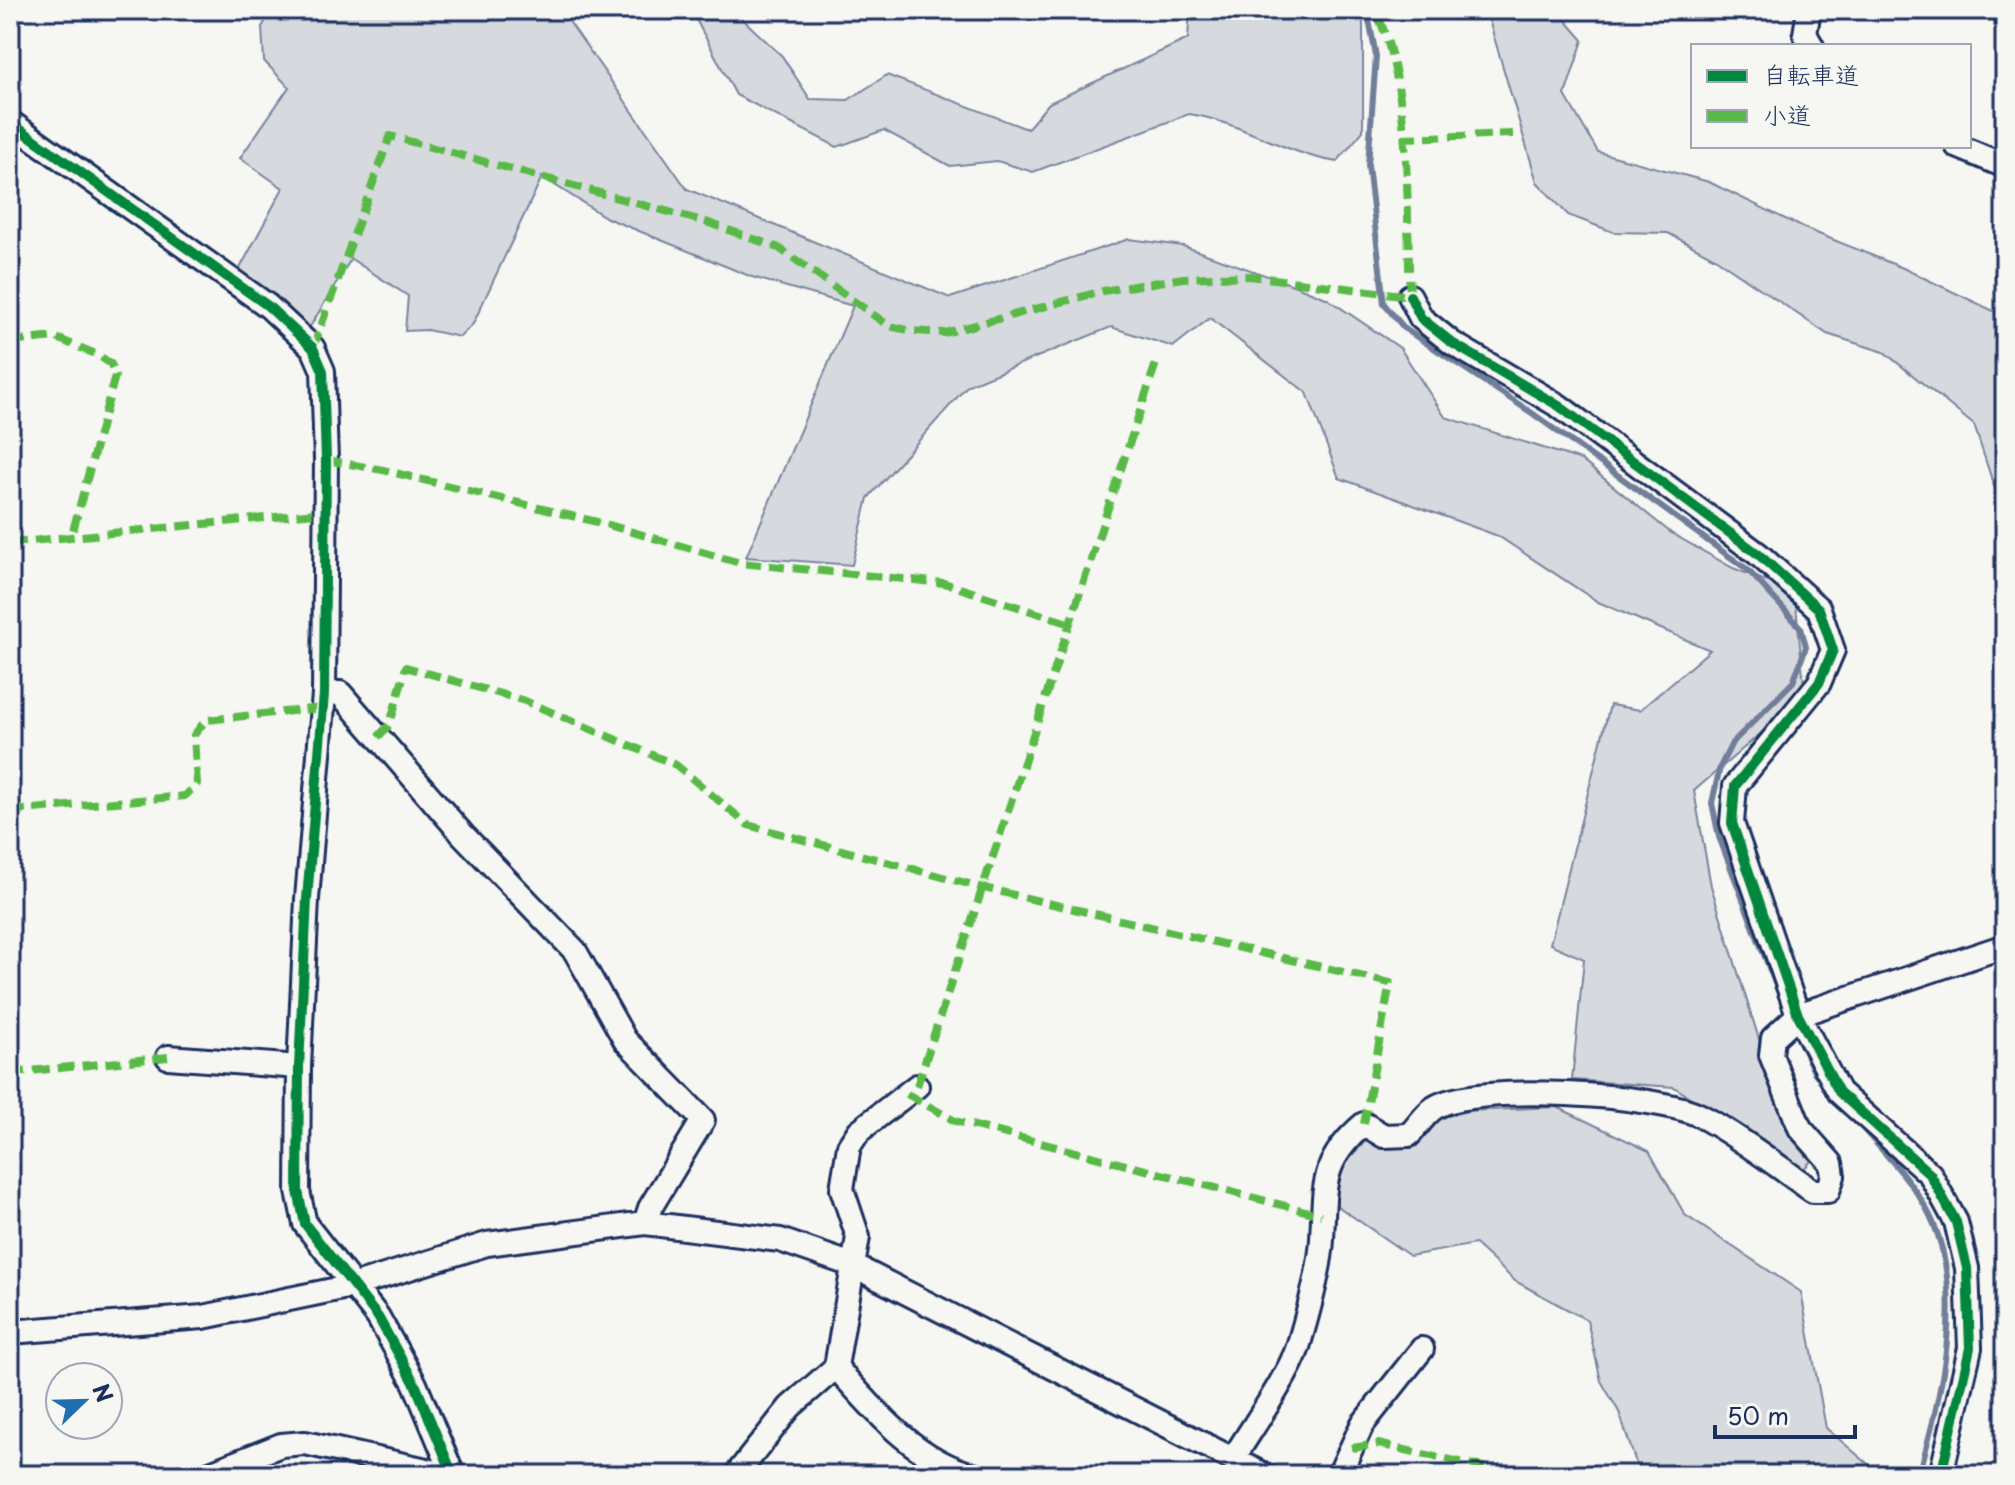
<svg xmlns="http://www.w3.org/2000/svg" width="2015" height="1485" font-family="'Playpen Sans','Klee One',sans-serif">
  <style>
    .green { fill: #d6d9dd; stroke: #78849e; stroke-width: 2 }
    .lines { fill: none; stroke-linecap: round; stroke-linejoin: round }
    .stream { stroke: #717e99; stroke-width: 6 }
    .minor-casing { stroke: #1b2f5e; stroke-width: 28 }
    .minor { stroke: #f6f6f2; stroke-width: 22 }
    .quiet { stroke: #58b947; stroke-width: 8; stroke-dasharray: 16 8; stroke-linecap: butt }
    .cycleway-casing { stroke: #f6f6f2; stroke-width: 15 }
    .cycleway { stroke: #00873e; stroke-width: 10 }
  </style>
  <rect width="100%" height="100%" fill="#f6f6f2"/>
  <filter id="ink" filterUnits="userSpaceOnUse"><feTurbulence type="fractalNoise" baseFrequency=".0125" numOctaves="2"/><feDisplacementMap in="SourceGraphic" scale="16" xChannelSelector="R" yChannelSelector="G"/><feConvolveMatrix kernelMatrix="1 2 1 2 8 2 1 2 1" color-interpolation-filters="sRGB"/></filter>
  <g filter="url(#ink)">
    <path class="green" d="M 272,10 L 561,10 L 687,189 L 950,298 L 1129,239 L 1183,246 L 1296,286 L 1326,298 L 1400,348 L 1445,417 L 1581,460 L 1671,533 L 1733,568 L 1774,584 L 1796,605 L 1805,695 L 1694,791 L 1711,886 L 1789,1135 L 1811,1161 L 1803,1170 L 1674,1087 L 1572,1080 L 1584,959 L 1550,944 L 1610,705 L 1640,710 L 1710,650 L 1598,602 L 1498,536 L 1339,478 L 1307,393 L 1210,318 L 1173,347 L 1111,327 L 968,385 L 868,498 L 852,565 L 746,557 L 853,306 L 752,277 L 607,218 L 542,177 L 473,324 L 460,337 L 427,330 L 405,331 L 408,296 L 351,259 L 308,330 L 238,272 L 283,188 L 240,158 L 289,87 L 264,61 L 262,27 Z
      M 691,10 L 733,10 L 782,56 L 810,99 L 848,100 L 887,75 L 1027,129 L 1049,103 L 1188,39 L 1190,10 L 1355,10 L 1363,20 L 1363,131 L 1337,162 C 1285,154 1241,122 1189,114 L 1033,172 L 997,161 L 950,166 L 884,130 L 837,147 L 736,95 Z
      M 1486,10 L 1557,10 L 1583,40 L 1565,95 L 1598,152 L 1709,182 L 1804,228 L 1903,268 L 2000,314 L 2005,321 L 2005,504 L 1994,486 L 1974,425 L 1884,352 L 1827,334 L 1715,258 L 1668,233 L 1613,232 L 1568,215 L 1537,182 Z
      M 1557,1107 L 1649,1151 L 1685,1215 L 1801,1292 L 1826,1428 L 1881,1475 L 1640,1475 L 1619,1412 L 1601,1381 L 1587,1320 L 1515,1281 L 1475,1244 L 1410,1256 L 1336,1205 L 1341,1169 L 1367,1139 L 1410,1141 L 1435,1119 L 1467,1111 Z"/>
    <g class="lines">
      <path class="stream" d="M 1367,10 L 1376,56 L 1368,165 L 1384,304 L 1405,329 L 1532,413 L 1748,570 L 1801,628 L 1806,647 L 1793,682 L 1732,743 L 1720,767 L 1712,803 L 1719,837 L 1786,1012
        M 1798,1037 L 1814,1072 L 1823,1082
        M 1859,1124 C 1885,1154 1917,1185 1933,1222 C 1966,1299 1940,1398 1919,1475"/>
      <defs>
        <path id="minor" d="M 1809,10 L 1805,34 L 1812,46
          M 10,122 L 268,306 L 313,348 L 323,371 L 326,460 L 324,694 L 307,899 L 299,1067 L 298,1191 L 305,1224 L 378,1317 L 415,1384 L 453,1475
          M 1957,146 L 2005,166
          M 1410,296 L 1421,318 L 1452,343 L 1559,406 L 1758,554 L 1819,609 L 1833,650 L 1819,683 L 1735,786 L 1732,823 L 1798,1015 L 1839,1092 L 1930,1174 L 1956,1222 L 1967,1268 L 1970,1348 L 1941,1475
          M 324,694 L 340,693 L 463,835 L 575,951 L 625,1040 L 703,1120 L 650,1208 L 645,1223
          M 168,1057 L 299,1067
          M 10,1332 L 203,1317 L 352,1286 L 487,1244 L 645,1223 L 780,1240 L 852,1265 L 1264,1475
          M 836,1367 C 874,1410 916,1461 974,1475
          M 1233,1459 C 1251,1429 1288,1377 1298,1347 C 1306,1320 1321,1266 1322,1239 C 1325,1186 1320,1161 1364,1124 L 1384,1136 L 1409,1135 C 1417,1127 1425,1114 1434,1108 C 1472,1082 1660,1094 1701,1116 C 1740,1137 1777,1166 1813,1191 L 1828,1191 L 1833,1176 L 1831,1163 L 1800,1128 L 1771,1055 L 1773,1038 L 1798,1015 L 2005,946
          M 205,1475 L 281,1445 L 305,1443 L 449,1475
          M 736,1475 L 790,1407 L 836,1367 L 858,1237 L 842,1189 L 849,1146 L 859,1131 L 917,1086
          M 1339,1475 L 1362,1425 L 1422,1349"/>
      </defs>
      <use href="#minor" class="minor-casing"/>
      <use href="#minor" class="minor"/>
      <path class="quiet" d="M 1402,138 L 1513,134
        M 10,342 L 54,337 L 98,355 L 111,364 L 115,376 L 71,538
        M 313,348 L 390,136 L 706,222 L 779,248 L 889,326 L 913,331 L 945,333 L 1103,291 L 1183,278 L 1250,276 L 1410,296 C 1406,210 1413,86 1375,10
        M 326,460 L 383,470 L 605,524 L 740,563 L 944,583 L 1068,623
        M 10,543 L 326,512
        M 378,737 L 390,724 L 406,667 L 525,701 L 676,765 L 748,825 L 984,888 L 1390,983 L 1364,1124
        M 10,811 L 185,796 L 197,784 L 194,735 L 206,720 L 322,708
        M 10,1073 L 168,1057
        M 917,1086 L 1156,363
        M 907,1094 L 955,1121 L 1321,1215
        M 1352,1448 L 1378,1444 L 1519,1475"/>
      <defs>
        <path id="cycleway" d="M 10,122 L 268,306 L 313,348 L 323,371 L 326,460 L 324,694 L 307,899 L 299,1067 L 298,1191 L 305,1224 L 378,1317 L 415,1384 L 453,1475
          M 1410,296 L 1421,318 L 1452,343 L 1559,406 L 1758,554 L 1819,609 L 1833,650 L 1819,683 L 1735,786 L 1732,823 L 1798,1015 L 1839,1092 L 1930,1174 L 1956,1222 L 1967,1268 L 1970,1348 L 1941,1475"/>
      </defs>
      <use href="#cycleway" class="cycleway-casing"/>
      <use href="#cycleway" class="cycleway"/>
    </g>
  </g>
  <rect width="2015" height="1485" fill="none" stroke="#f6f6f2" stroke-width="40"/>
  <rect x="20" y="20" width="1975" height="1445" fill="none" stroke="#1b2f5e" stroke-width="3" filter="url(#ink)"/>
  <rect x="1691" y="44" width="280" height="104" fill="#f6f6f2" stroke="#9ea6b7" stroke-width="2"/>
  <rect x="1707" y="70" width="40" height="12" fill="#00873e" stroke="#9ea6b7" stroke-width="2"/>
  <text x="1763" y="84" font-size="24" fill="#1b2f5e">自転車道</text>
  <rect x="1707" y="110" width="40" height="12" fill="#58b947" stroke="#9ea6b7" stroke-width="2"/>
  <text x="1763" y="124" font-size="24" fill="#1b2f5e">小道</text>
  <g transform="translate(84 1401) rotate(67)"><circle r="38" fill="#f6f6f2" stroke="#9ea6b7" stroke-width="2"/>
  <path d="M0-6L14 30L0 20L-14 30Z" fill="#1f6fb2"/>
  <text y="-12" font-size="22" font-weight="bold" text-anchor="middle" fill="#1b2f5e">N</text>
  </g>
  <path d="M1715 1425v12h140v-12" fill="none" stroke="#1b2f5e" stroke-width="4"/>
  <text x="1727" y="1425" font-size="24" fill="#1b2f5e" stroke="#f6f6f2" stroke-width="6" paint-order="stroke">50 m</text>
</svg>
